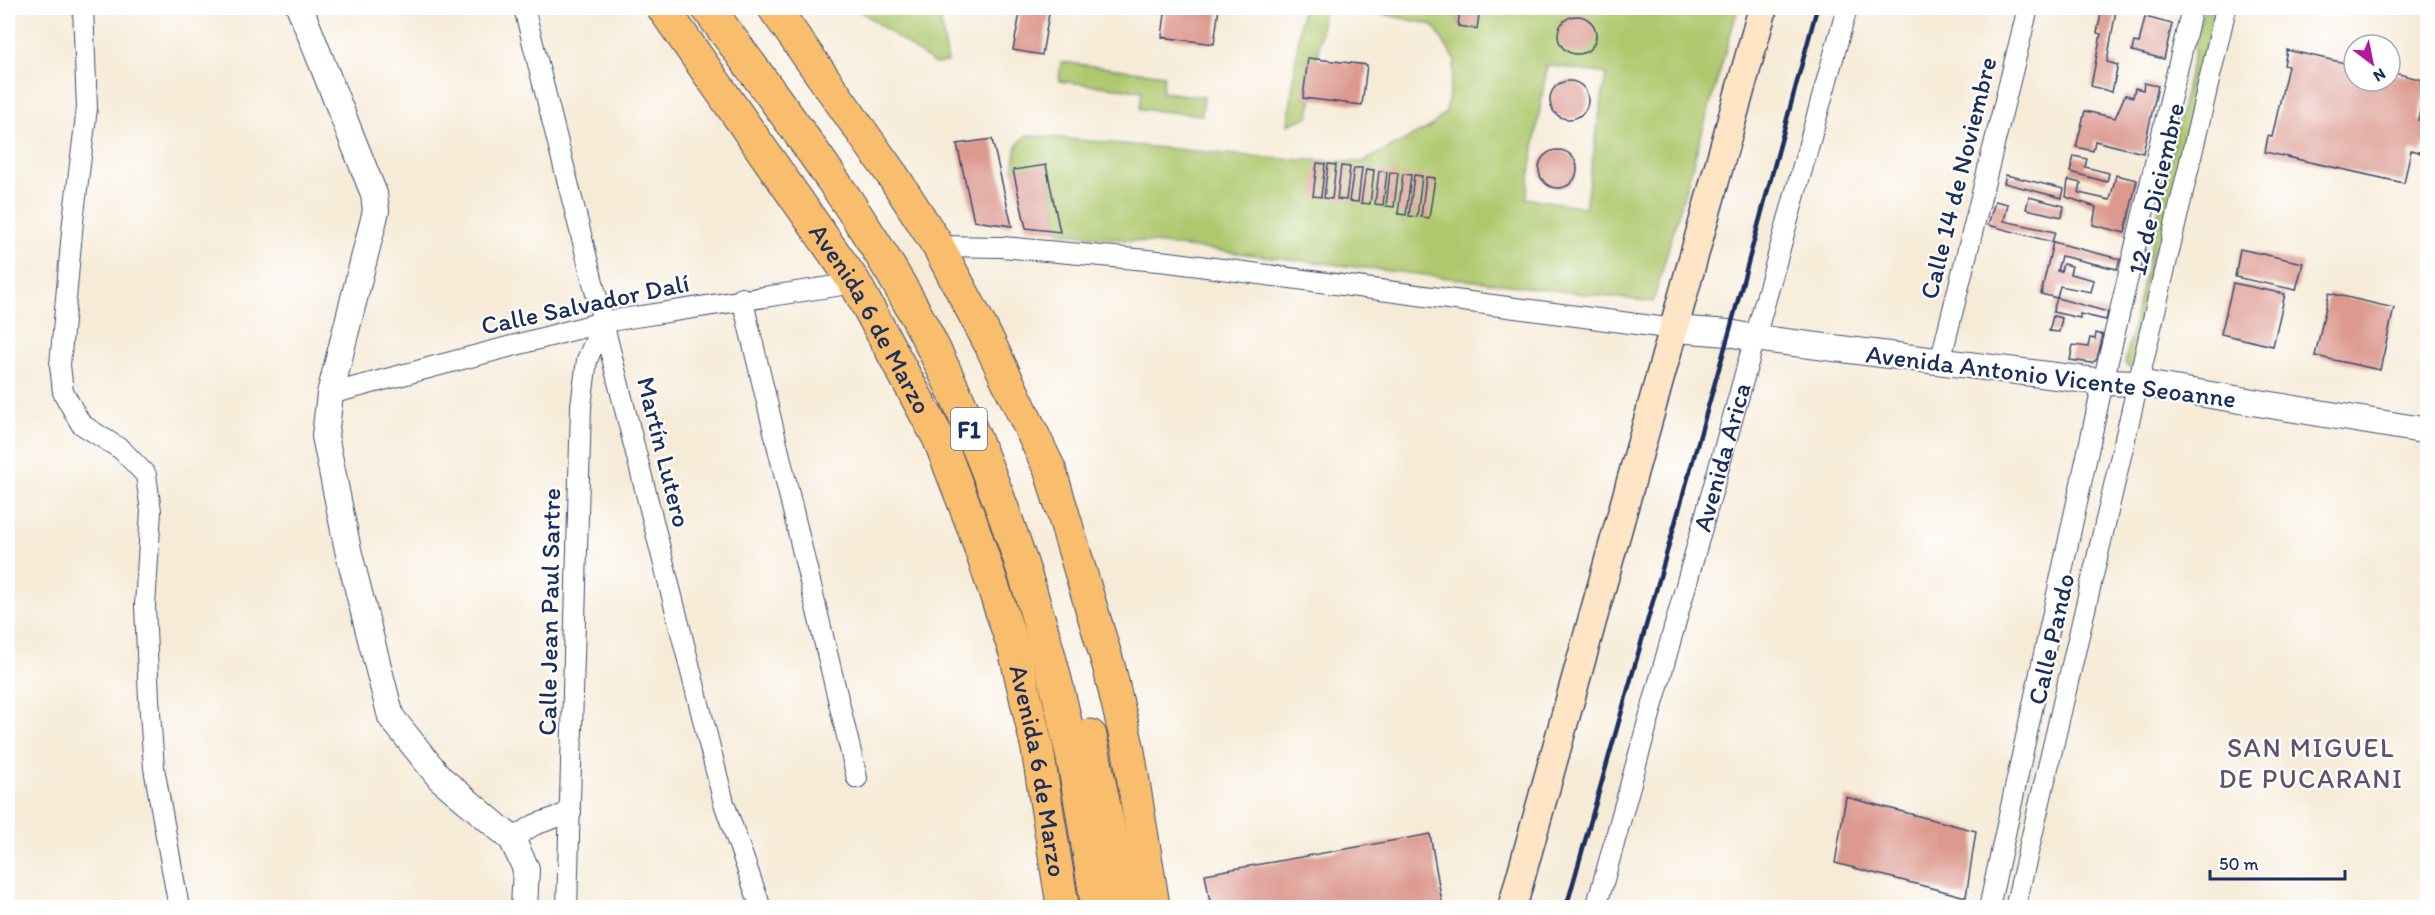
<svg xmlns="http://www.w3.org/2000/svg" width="2435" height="915" font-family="Itim,sans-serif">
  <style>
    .green { fill: #afc86d; stroke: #657c66; stroke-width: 1.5; fill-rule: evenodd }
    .building { fill: #dc998e }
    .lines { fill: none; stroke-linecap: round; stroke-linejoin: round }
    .minor-casing { stroke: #3c4b70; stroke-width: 22 }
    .tertiary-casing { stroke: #3c4b70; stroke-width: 28 }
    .secondary-casing { stroke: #3c4b70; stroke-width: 31 }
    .primary-casing { stroke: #3c4b70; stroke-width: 34 }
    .trunk-casing { stroke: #3c4b70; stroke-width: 35 }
    .minor { stroke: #fff; stroke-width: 20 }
    .tertiary { stroke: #fff; stroke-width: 26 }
    .secondary { stroke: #fde5c5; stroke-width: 28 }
    .primary { stroke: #f9be6d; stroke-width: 32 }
    .trunk { stroke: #f9be6d; stroke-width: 33 }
    .rail { stroke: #1b2f5e; stroke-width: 4.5 }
    .labels { text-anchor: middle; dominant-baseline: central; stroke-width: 4.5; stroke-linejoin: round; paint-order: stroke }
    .shield { fill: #fff; stroke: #5f6d8e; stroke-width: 1.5 }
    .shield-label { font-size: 24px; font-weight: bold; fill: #1b2f5e }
    .street-label { font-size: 26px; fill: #1b2f5e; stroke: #fff }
    .neighbourhood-label { font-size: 27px; letter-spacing: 1.5px; fill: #5f546f; stroke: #fff }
  </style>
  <rect width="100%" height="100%" fill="#fff"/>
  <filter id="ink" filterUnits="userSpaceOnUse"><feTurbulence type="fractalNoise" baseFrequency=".0167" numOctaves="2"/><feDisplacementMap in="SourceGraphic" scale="12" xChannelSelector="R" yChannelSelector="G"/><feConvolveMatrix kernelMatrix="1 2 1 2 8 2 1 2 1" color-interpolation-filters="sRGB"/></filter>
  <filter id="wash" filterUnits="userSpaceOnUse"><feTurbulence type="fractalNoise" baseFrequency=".008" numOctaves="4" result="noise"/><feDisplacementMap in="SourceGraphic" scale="24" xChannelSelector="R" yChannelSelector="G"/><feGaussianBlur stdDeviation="1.35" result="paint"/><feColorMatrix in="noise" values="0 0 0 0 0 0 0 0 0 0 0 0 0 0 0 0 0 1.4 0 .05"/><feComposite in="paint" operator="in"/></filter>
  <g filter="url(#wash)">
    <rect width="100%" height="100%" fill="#f6ebd7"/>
    <path class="green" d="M 856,8 L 938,8 L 948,62 L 935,64 Z
      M 1302,8 L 1327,8 L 1324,9 L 1309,116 L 1288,125 Z
      M 1355,8 L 1460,8 L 1458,26 L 1477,29 L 1480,8 L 1738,8 L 1653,302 L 1060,232 L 1046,166 L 1013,170 L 1017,145 L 1027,135 L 1280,159 L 1363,162 L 1430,127 L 1446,112 L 1455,60 L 1433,25 ZM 1547,65 L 1606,74 L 1585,207 L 1526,198 Z
      M 2204,8 L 2216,8 L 2135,366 L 2128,367 L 2125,363 Z
      M 1061,62 L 1164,75 L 1162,92 L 1204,97 L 1202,115 L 1140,109 L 1142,91 L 1059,81 Z"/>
    <g id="blocks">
      <path class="building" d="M 1021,8 L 1050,8 L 1042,55 L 1013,50 Z
        M 1154,8 L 1219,8 L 1214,44 L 1162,37 L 1165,14 L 1153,12 Z
        M 1460,8 L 1480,8 L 1477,29 L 1458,26 Z
        M 2102,8 L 2116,10 L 2107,62 L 2118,65 L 2112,92 L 2091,86 L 2101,34 L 2097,33 Z
        M1558 35a19 19 0 1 1 38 0a19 19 0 1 1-38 0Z
        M 2145,17 L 2172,24 L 2164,59 L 2132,51 L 2134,42 L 2139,43 Z
        M 2287,50 L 2354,65 L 2354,81 L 2390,81 L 2390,72 L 2427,81 L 2418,120 L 2428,122 L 2428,136 L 2421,153 L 2411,150 L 2404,183 L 2265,152 L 2268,136 L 2272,137 L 2288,66 L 2284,65 Z
        M 1308,58 L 1367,65 L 1362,105 L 1303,98 Z
        M1550 100a19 19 0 1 1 38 0a19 19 0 1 1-38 0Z
        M 2144,83 L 2158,86 L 2143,153 L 2095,141 L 2093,151 L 2076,147 L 2085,111 L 2115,118 L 2125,95 L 2133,97 L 2135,88 L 2143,90 Z
        M 992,139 L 1012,226 L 974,221 L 957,144 Z
        M1539 169a19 19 0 1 1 38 0a19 19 0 1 1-38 0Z
        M 2074,156 L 2087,159 L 2085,167 L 2109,173 L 2107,182 L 2070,172 Z
        M 1317,163 L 1325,164 L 1321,197 L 1313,196 Z
        M 1328,164 L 1336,165 L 1332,199 L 1324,198 Z
        M 1046,165 L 1060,232 L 1026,228 L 1013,170 Z
        M 1341,166 L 1350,167 L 1346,200 L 1337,199 Z
        M 1354,168 L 1362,168 L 1358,202 L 1349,201 Z
        M 1366,169 L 1374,170 L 1370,204 L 1361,203 Z
        M 1379,171 L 1387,172 L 1383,205 L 1375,204 Z
        M 1390,172 L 1398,173 L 1394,207 L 1386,206 Z
        M 1403,174 L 1411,175 L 1406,215 L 1398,214 Z
        M 1414,175 L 1422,176 L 1417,217 L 1409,216 Z
        M 2006,175 L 2064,189 L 2062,198 L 2004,183 Z
        M 2116,175 L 2137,180 L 2125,233 L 2093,225 L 2096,207 L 2066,197 L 2068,180 L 2081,183 L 2079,193 L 2110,200 Z
        M 1426,177 L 1435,178 L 1429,218 L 1421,217 Z
        M 2029,197 L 2064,206 L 2062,217 L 2026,209 Z
        M 1995,201 L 2008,204 L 2004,221 L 2055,232 L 2052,242 L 1988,225 Z
        M 2053,242 L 2120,259 L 2117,269 L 2061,256 L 2057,271 L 2061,271 L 2063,264 L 2072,266 L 2070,274 L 2094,280 L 2091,292 L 2060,286 L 2057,298 L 2041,294 Z
        M 2240,249 L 2303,263 L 2296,290 L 2235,277 Z
        M 2233,283 L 2285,294 L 2273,346 L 2221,334 Z
        M 2329,293 L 2394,308 L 2380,370 L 2315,356 Z
        M 2057,298 L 2108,312 L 2106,320 L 2080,314 L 2080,318 L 2053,312 Z
        M 2053,316 L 2062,318 L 2059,332 L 2049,331 Z
        M 2096,333 L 2103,335 L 2097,359 L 2092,363 L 2070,360 L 2073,345 L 2088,347 L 2090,338 L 2095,339 Z
        M 1846,797 L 1976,831 L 1966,897 L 1835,863 Z
        M 1430,834 L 1443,908 L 1211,908 L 1205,874 Z"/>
    </g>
  </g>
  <g filter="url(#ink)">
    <use href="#blocks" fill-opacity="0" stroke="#3c4b70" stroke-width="1.5"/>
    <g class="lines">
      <defs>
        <g id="minor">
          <path d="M 83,8 L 87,108 L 73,221 L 60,365 L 63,392 L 81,424 L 122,450 L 146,475 L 151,511 L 145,606 L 149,699 L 154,768 L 179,908"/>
          <path d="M 524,8 L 724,803 L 761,908"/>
          <path d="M 938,246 L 1002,247 L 1169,262 L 1674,329"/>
          <path d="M 742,298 L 857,778"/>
          <path d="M 1940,362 L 2028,8"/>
          <path d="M 330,394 L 603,322 L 855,283"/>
          <path d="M 512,839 L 534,825 L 571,812"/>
          <path d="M 567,908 L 581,406 L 587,360 L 603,322"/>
          <path id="s1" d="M 1596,908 L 1847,8"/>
          <path d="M 1989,908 L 2103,382 L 2192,8"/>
          <path d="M 2015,908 L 2226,8"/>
        </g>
        <path id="tertiary" d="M 300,8 L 374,194 L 376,211 L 330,394 L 325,436 L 348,550 L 391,717 L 440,778 L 512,839 L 526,869 L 524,908
          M 1674,329 L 1729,333 L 1754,338 L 2103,382 L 2138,383 L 2428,431"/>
        <path id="secondary" d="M 1512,908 L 1763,8"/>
        <g id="primary">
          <path id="s2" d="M 663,8 L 855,283 L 939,439 L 973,527 L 1015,652 L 1037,747 L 1063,908"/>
          <path d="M 774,8 L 893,176 L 938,246 L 990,344 L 1050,470 L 1109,667 L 1128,748 L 1154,908"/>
        </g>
        <path id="trunk" d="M 708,8 C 779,105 855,203 913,309 C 983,439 1037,591 1068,735 C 1081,792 1088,850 1098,908
          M 1090,736 L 1124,908"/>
      </defs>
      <use href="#minor" class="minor-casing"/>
      <use href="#tertiary" class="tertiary-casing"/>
      <use href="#secondary" class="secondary-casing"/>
      <use href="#primary" class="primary-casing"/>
      <use href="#trunk" class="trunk-casing"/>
      <use href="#minor" class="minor"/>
      <use href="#tertiary" class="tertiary"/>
      <use href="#secondary" class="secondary"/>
      <use href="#primary" class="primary"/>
      <use href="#trunk" class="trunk"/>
      <path class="rail" d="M 1566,908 L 1729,333 L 1817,8"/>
    </g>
  </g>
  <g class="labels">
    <rect class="shield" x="951" y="408" width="36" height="42" rx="4.5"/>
    <g class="shield-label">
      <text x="969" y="429">F1</text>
    </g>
    <g class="street-label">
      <text transform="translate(1958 178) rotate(-76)">Calle 14 de Noviembre</text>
      <text transform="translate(2156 189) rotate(-77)">12 de Diciembre</text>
      <text transform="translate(585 304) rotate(-12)">Calle Salvador Dalí</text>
      <text stroke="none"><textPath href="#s2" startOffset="374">Avenida 6 de Marzo</textPath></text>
      <text transform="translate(2051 376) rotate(7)">Avenida Antonio Vicente Seoanne</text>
      <text transform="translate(664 452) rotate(76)">Martín Lutero</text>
      <text stroke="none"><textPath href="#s1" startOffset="468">Avenida Arica</textPath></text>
      <text transform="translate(549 612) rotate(-89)">Calle Jean Paul Sartre</text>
      <text transform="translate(2051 639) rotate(-77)">Calle Pando</text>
      <text stroke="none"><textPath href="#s2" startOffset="860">Avenida 6 de Marzo</textPath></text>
    </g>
    <g class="neighbourhood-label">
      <text x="2311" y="747">SAN MIGUEL<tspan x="2311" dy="31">DE PUCARANI</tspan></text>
    </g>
  </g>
  <rect width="2435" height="915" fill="none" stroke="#fff" stroke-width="30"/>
  <g transform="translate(2372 63) rotate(148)"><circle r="28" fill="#ffffff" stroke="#a4acbf" stroke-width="1.5"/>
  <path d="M0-4.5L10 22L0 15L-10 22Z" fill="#b5179e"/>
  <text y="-9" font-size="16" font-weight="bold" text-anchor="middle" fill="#1b2f5e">N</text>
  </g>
  <path d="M2210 870v9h135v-9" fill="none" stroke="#1b2f5e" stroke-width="3"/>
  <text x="2219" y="870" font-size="18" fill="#1b2f5e" stroke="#ffffff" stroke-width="4.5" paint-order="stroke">50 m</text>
</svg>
